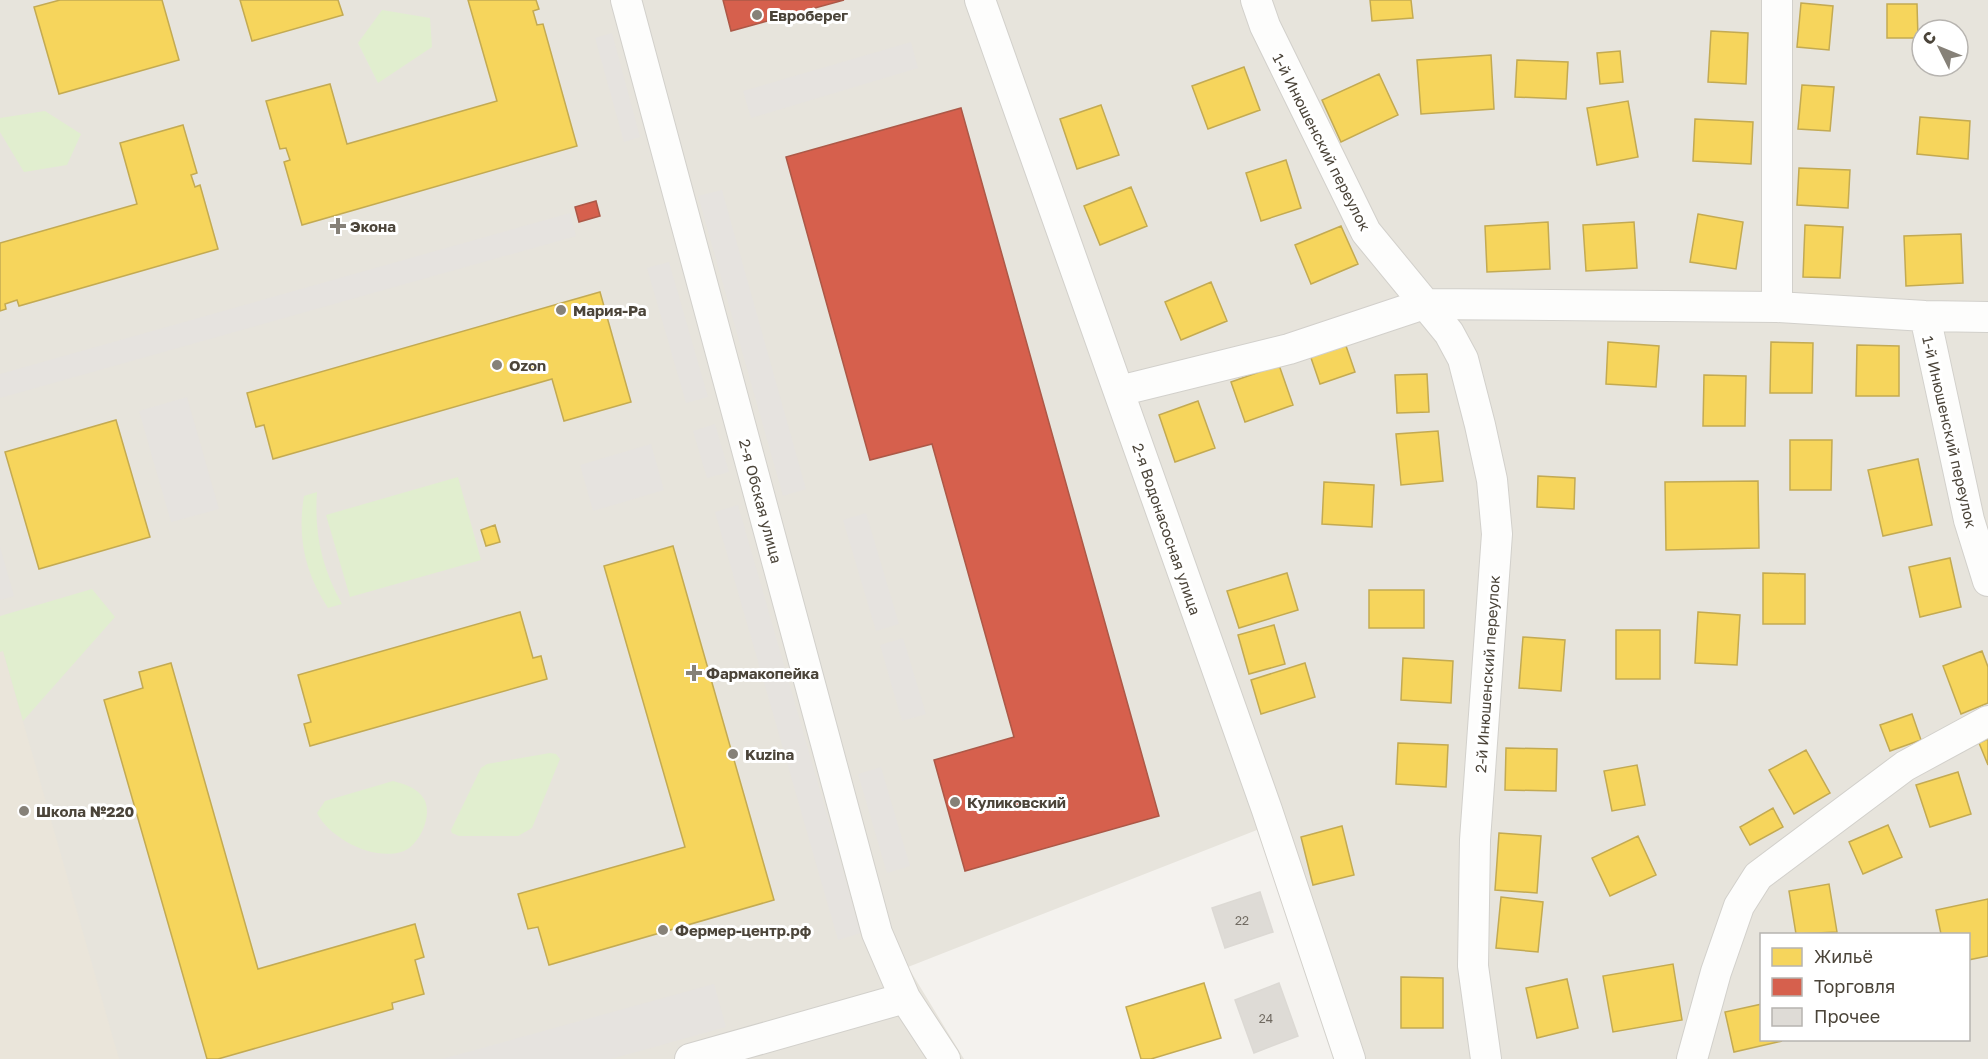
<svg xmlns="http://www.w3.org/2000/svg" width="1988" height="1059" font-family="'Golos Text',sans-serif">
  <style>
    .residential { fill: #e7e4dc; fill-rule: evenodd }
    .education { fill: #eae5da }
    .green { fill: #e1eecf }
    .parking { fill: #e6e3df }
    .homes { fill: #f6d55c; stroke: #c3aa52; stroke-width: 1.5 }
    .shops { fill: #d6604d; stroke: #ac5847; stroke-width: 1.5 }
    .building { fill: #dedbd6; stroke: #dcd9d4; stroke-width: 1.5 }
    .lines { fill: none; stroke-linecap: round; stroke-linejoin: round }
    .street-casing { stroke: #d2d0cb; stroke-width: 32 }
    .street { stroke: #fdfdfc; stroke-width: 30 }
    .poi-dot { fill: #868178; stroke: #fff; stroke-width: 2 }
    .labels { text-anchor: middle; dominant-baseline: central; stroke-width: 6; stroke-linejoin: round; paint-order: stroke }
    .number-label { font-size: 12px; fill: #706a61 }
    .poi-label { font-size: 15px; font-weight: bold; fill: #4b4439; stroke: #fff; text-anchor: start }
    .street-label { font-size: 15px; fill: #4b4439; stroke: #fff }
  </style>
  <rect width="100%" height="100%" fill="#f4f2ee"/>
  <path class="residential" d="M 0,0 L 1988,0 L 1988,1059 L 1344,1059 L 1262,828 L 908,967 L 964,1059 L 0,1059 ZM 1922,30 L 1958,30 L 1958,66 L 1922,66 ZM 1762,934 L 1968,934 L 1968,1040 L 1762,1040 Z"/>
  <path class="education" d="M 3,651 L 119,1059 L 0,1059 L 0,652 Z"/>
  <path class="green" d="M 382,10 L 430,18 L 432,47 L 378,83 L 358,43 Z
    M 45,111 L 81,134 L 67,165 L 24,172 L 0,132 L 0,118 Z
    M 458,477 L 481,560 L 350,597 L 326,515 Z
    M 317,492 C 314,534 322,568 342,604 L 328,608 C 305,573 297,538 304,496 Z
    M 92,589 L 115,617 L 23,721 L 3,651 L 0,652 L 0,616 Z
    M 550,753 L 556,754 L 560,759 L 532,828 L 518,836 L 459,836 L 452,833 L 451,830 L 481,768 L 487,764 Z
    M 393,781 C 404,784 418,788 424,799 C 433,815 420,844 404,851 C 375,862 330,839 317,813 L 325,801 Z"/>
  <path class="parking" d="M 612,33 L 640,137 L 624,142 L 595,38 Z
    M 911,42 L 918,68 L 751,118 L 743,91 Z
    M 722,190 L 806,489 L 783,496 L 698,196 Z
    M 570,213 L 576,236 L 0,398 L 0,374 Z
    M 669,262 L 708,397 L 686,403 L 647,268 Z
    M 187,397 L 219,509 L 171,522 L 139,411 Z
    M 715,424 L 729,472 L 707,478 L 693,431 Z
    M 651,444 L 664,490 L 593,511 L 580,465 Z
    M 738,505 L 861,933 L 838,940 L 715,512 Z
    M 866,513 L 899,624 L 876,631 L 843,520 Z
    M 0,547 L 14,596 L 0,600 Z
    M 903,638 L 926,714 L 902,721 L 880,645 Z
    M 881,767 L 910,866 L 887,873 L 858,774 Z
    M 714,984 L 726,1027 L 611,1059 L 442,1059 Z"/>
  <path class="homes" d="M 60,0 L 162,0 L 179,60 L 59,94 L 34,7 Z
    M 240,0 L 338,0 L 343,15 L 252,41 Z
    M 468,0 L 536,0 L 539,9 L 533,11 L 537,25 L 543,24 L 577,146 L 302,225 L 284,162 L 290,160 L 286,148 L 280,149 L 266,101 L 330,84 L 347,144 L 497,101 Z
    M 1370,0 L 1411,0 L 1413,18 L 1372,21 Z
    M 1801,3 L 1833,6 L 1829,50 L 1797,47 Z
    M 1887,4 L 1917,4 L 1918,38 L 1887,38 Z
    M 1711,31 L 1748,33 L 1746,84 L 1708,82 Z
    M 1620,51 L 1623,82 L 1600,84 L 1597,53 Z
    M 1491,55 L 1494,109 L 1421,114 L 1417,60 Z
    M 1517,60 L 1568,62 L 1566,99 L 1515,97 Z
    M 1244,67 L 1260,110 L 1208,129 L 1192,86 Z
    M 1379,74 L 1398,115 L 1341,142 L 1322,100 Z
    M 1802,85 L 1834,87 L 1830,131 L 1798,129 Z
    M 1628,101 L 1638,157 L 1597,165 L 1587,108 Z
    M 1101,105 L 1119,155 L 1077,169 L 1060,119 Z
    M 1920,117 L 1970,121 L 1968,159 L 1917,154 Z
    M 1695,119 L 1753,122 L 1751,164 L 1693,161 Z
    M 183,125 L 197,173 L 191,175 L 195,187 L 200,185 L 218,249 L 19,306 L 17,300 L 5,304 L 6,309 L 0,311 L 0,243 L 137,204 L 120,143 Z
    M 1286,160 L 1301,208 L 1261,221 L 1246,173 Z
    M 1799,168 L 1850,170 L 1848,208 L 1797,205 Z
    M 1131,187 L 1147,226 L 1100,245 L 1084,206 Z
    M 1698,214 L 1743,222 L 1736,269 L 1690,262 Z
    M 1548,222 L 1550,269 L 1487,272 L 1485,226 Z
    M 1634,222 L 1637,268 L 1586,271 L 1583,225 Z
    M 1805,225 L 1843,227 L 1840,278 L 1803,277 Z
    M 1341,226 L 1358,264 L 1311,284 L 1295,245 Z
    M 1961,234 L 1963,283 L 1906,286 L 1904,236 Z
    M 1211,282 L 1227,321 L 1181,340 L 1165,302 Z
    M 600,292 L 631,402 L 564,421 L 552,379 L 273,459 L 264,425 L 256,427 L 247,393 Z
    M 1608,342 L 1659,346 L 1656,387 L 1606,384 Z
    M 1771,342 L 1813,343 L 1812,393 L 1770,393 Z
    M 1345,343 L 1355,372 L 1320,384 L 1310,355 Z
    M 1857,345 L 1899,346 L 1899,396 L 1856,396 Z
    M 1279,365 L 1293,405 L 1245,422 L 1231,382 Z
    M 1427,374 L 1429,412 L 1397,413 L 1395,375 Z
    M 1704,375 L 1746,376 L 1745,426 L 1703,426 Z
    M 1198,401 L 1215,448 L 1175,462 L 1159,415 Z
    M 116,420 L 150,537 L 39,569 L 5,452 Z
    M 1438,431 L 1443,481 L 1401,485 L 1396,434 Z
    M 1790,440 L 1832,440 L 1831,490 L 1790,490 Z
    M 1918,459 L 1932,525 L 1883,536 L 1868,470 Z
    M 1538,476 L 1575,478 L 1574,509 L 1537,507 Z
    M 1758,481 L 1759,548 L 1666,550 L 1665,482 Z
    M 1324,482 L 1374,485 L 1372,527 L 1322,524 Z
    M 495,525 L 500,542 L 486,546 L 481,530 Z
    M 673,546 L 774,900 L 549,965 L 538,927 L 528,929 L 518,894 L 685,847 L 604,566 Z
    M 1950,558 L 1961,607 L 1920,617 L 1909,567 Z
    M 1287,573 L 1298,610 L 1239,628 L 1227,591 Z
    M 1763,573 L 1805,574 L 1805,624 L 1763,624 Z
    M 1369,590 L 1424,590 L 1424,628 L 1369,628 Z
    M 520,612 L 533,658 L 541,656 L 547,679 L 310,746 L 304,724 L 311,722 L 298,675 Z
    M 1698,612 L 1740,615 L 1737,665 L 1695,663 Z
    M 1274,625 L 1285,664 L 1249,674 L 1238,635 Z
    M 1616,630 L 1660,630 L 1660,679 L 1616,679 Z
    M 1523,637 L 1565,640 L 1561,691 L 1519,688 Z
    M 1982,651 L 1988,667 L 1988,703 L 1961,714 L 1943,666 Z
    M 1403,658 L 1453,661 L 1451,703 L 1401,700 Z
    M 171,663 L 258,969 L 415,924 L 424,957 L 415,960 L 424,994 L 392,1003 L 393,1009 L 218,1059 L 207,1059 L 104,700 L 143,688 L 139,672 Z
    M 1305,663 L 1315,697 L 1261,714 L 1251,680 Z
    M 1912,714 L 1921,740 L 1890,751 L 1880,725 Z
    M 1988,739 L 1988,765 L 1979,743 Z
    M 1398,743 L 1448,745 L 1446,787 L 1396,784 Z
    M 1506,748 L 1557,749 L 1556,791 L 1505,790 Z
    M 1806,750 L 1830,793 L 1794,814 L 1769,770 Z
    M 1637,765 L 1645,805 L 1612,811 L 1604,771 Z
    M 1958,772 L 1971,814 L 1930,827 L 1916,785 Z
    M 1773,808 L 1783,827 L 1750,845 L 1740,827 Z
    M 1888,825 L 1902,857 L 1863,874 L 1849,842 Z
    M 1342,826 L 1354,875 L 1313,885 L 1301,837 Z
    M 1499,833 L 1541,836 L 1537,893 L 1495,890 Z
    M 1638,836 L 1656,875 L 1610,896 L 1592,858 Z
    M 1829,884 L 1837,932 L 1796,934 L 1789,891 Z
    M 1501,897 L 1543,902 L 1538,952 L 1496,948 Z
    M 1988,899 L 1988,956 L 1968,960 L 1968,934 L 1941,934 L 1936,910 Z
    M 1673,964 L 1682,1020 L 1613,1032 L 1603,976 Z
    M 1401,977 L 1443,978 L 1443,1028 L 1401,1028 Z
    M 1567,979 L 1578,1028 L 1537,1038 L 1526,988 Z
    M 1204,983 L 1221,1038 L 1151,1059 L 1141,1059 L 1126,1007 Z
    M 1762,1004 L 1762,1040 L 1782,1041 L 1734,1052 L 1725,1012 Z"/>
  <path class="shops" d="M 723,0 L 844,0 L 731,31 Z
    M 961,108 L 1159,816 L 965,871 L 934,760 L 1014,737 L 932,444 L 870,460 L 786,157 Z
    M 596,201 L 600,216 L 579,222 L 575,207 Z"/>
  <path class="building" d="M 1260,892 L 1273,932 L 1225,948 L 1212,908 Z
    M 1279,983 L 1298,1036 L 1254,1053 L 1235,1000 Z"/>
  <g class="lines">
    <defs>
      <path id="street" d="M 626,0 L 877,933 L 905,998 L 945,1059
        M 980,0 L 1267,810 L 1350,1059
        M 1256,0 L 1265,26 L 1366,232 L 1449,333 L 1463,359 L 1480,425 L 1492,480 L 1497,534 L 1475,840 L 1473,966 L 1486,1059
        M 1777,307 L 1777,0
        M 1925,316 L 1969,520 L 1988,581
        M 1119,391 L 1289,349 L 1424,304 L 1777,307 L 1925,316 L 1988,317
        M 690,1059 L 905,998
        M 1692,1059 L 1716,972 L 1739,906 L 1758,876 L 1905,766 L 1988,721"/>
    </defs>
    <use href="#street" class="street-casing"/>
    <use href="#street" class="street"/>
  </g>
  <g class="poi-dot">
    <circle cx="757" cy="15" r="6"/>
    <path d="M335 217h6v6h6v6h-6v6h-6v-6h-6v-6h6z"/>
    <circle cx="561" cy="310" r="6"/>
    <circle cx="497" cy="365" r="6"/>
    <path d="M691 664h6v6h6v6h-6v6h-6v-6h-6v-6h6z"/>
    <circle cx="733" cy="754" r="6"/>
    <circle cx="955" cy="802" r="6"/>
    <circle cx="24" cy="811" r="6"/>
    <circle cx="663" cy="930" r="6"/>
  </g>
  <g class="labels">
    <g class="number-label">
      <text x="1242" y="920">22</text>
      <text x="1266" y="1018">24</text>
    </g>
    <g class="poi-label">
      <text x="769" y="15">Евроберег</text>
      <text x="350" y="226">Экона</text>
      <text x="573" y="310">Мария-Ра</text>
      <text x="509" y="365">Ozon</text>
      <text x="706" y="673">Фармакопейка</text>
      <text x="745" y="754">Kuzina</text>
      <text x="967" y="802">Куликовский</text>
      <text x="36" y="811">Школа №220</text>
      <text x="675" y="930">Фермер-центр.рф</text>
    </g>
    <g class="street-label">
      <text transform="translate(1322 142) rotate(63)">1-й Инюшенский переулок</text>
      <text transform="translate(1950 432) rotate(77)">1-й Инюшенский переулок</text>
      <text transform="translate(761 501) rotate(75)">2-я Обская улица</text>
      <text transform="translate(1167 529) rotate(71)">2-я Водонасосная улица</text>
      <text transform="translate(1487 674) rotate(-86)">2-й Инюшенский переулок</text>
    </g>
  </g>
  <rect x="1760" y="933" width="210" height="108" fill="#ffffff" stroke="#b7b4b0" stroke-width="1.5"/>
  <rect x="1772" y="948" width="30" height="18" fill="#f6d55c" stroke="#b7b4b0" stroke-width="1.5"/>
  <text x="1814" y="963" font-size="18" fill="#4b4439">Жильё</text>
  <rect x="1772" y="978" width="30" height="18" fill="#d6604d" stroke="#b7b4b0" stroke-width="1.5"/>
  <text x="1814" y="993" font-size="18" fill="#4b4439">Торговля</text>
  <rect x="1772" y="1008" width="30" height="18" fill="#dedbd6" stroke="#b7b4b0" stroke-width="1.5"/>
  <text x="1814" y="1023" font-size="18" fill="#4b4439">Прочее</text>
  <g transform="translate(1940 48) rotate(313)"><circle r="28" fill="#ffffff" stroke="#b7b4b0" stroke-width="1.5"/>
  <path d="M0-4.5L10 22L0 15L-10 22Z" fill="#868178"/>
  <text y="-9" font-size="16" font-weight="bold" text-anchor="middle" fill="#4b4439">С</text>
  </g>
</svg>
